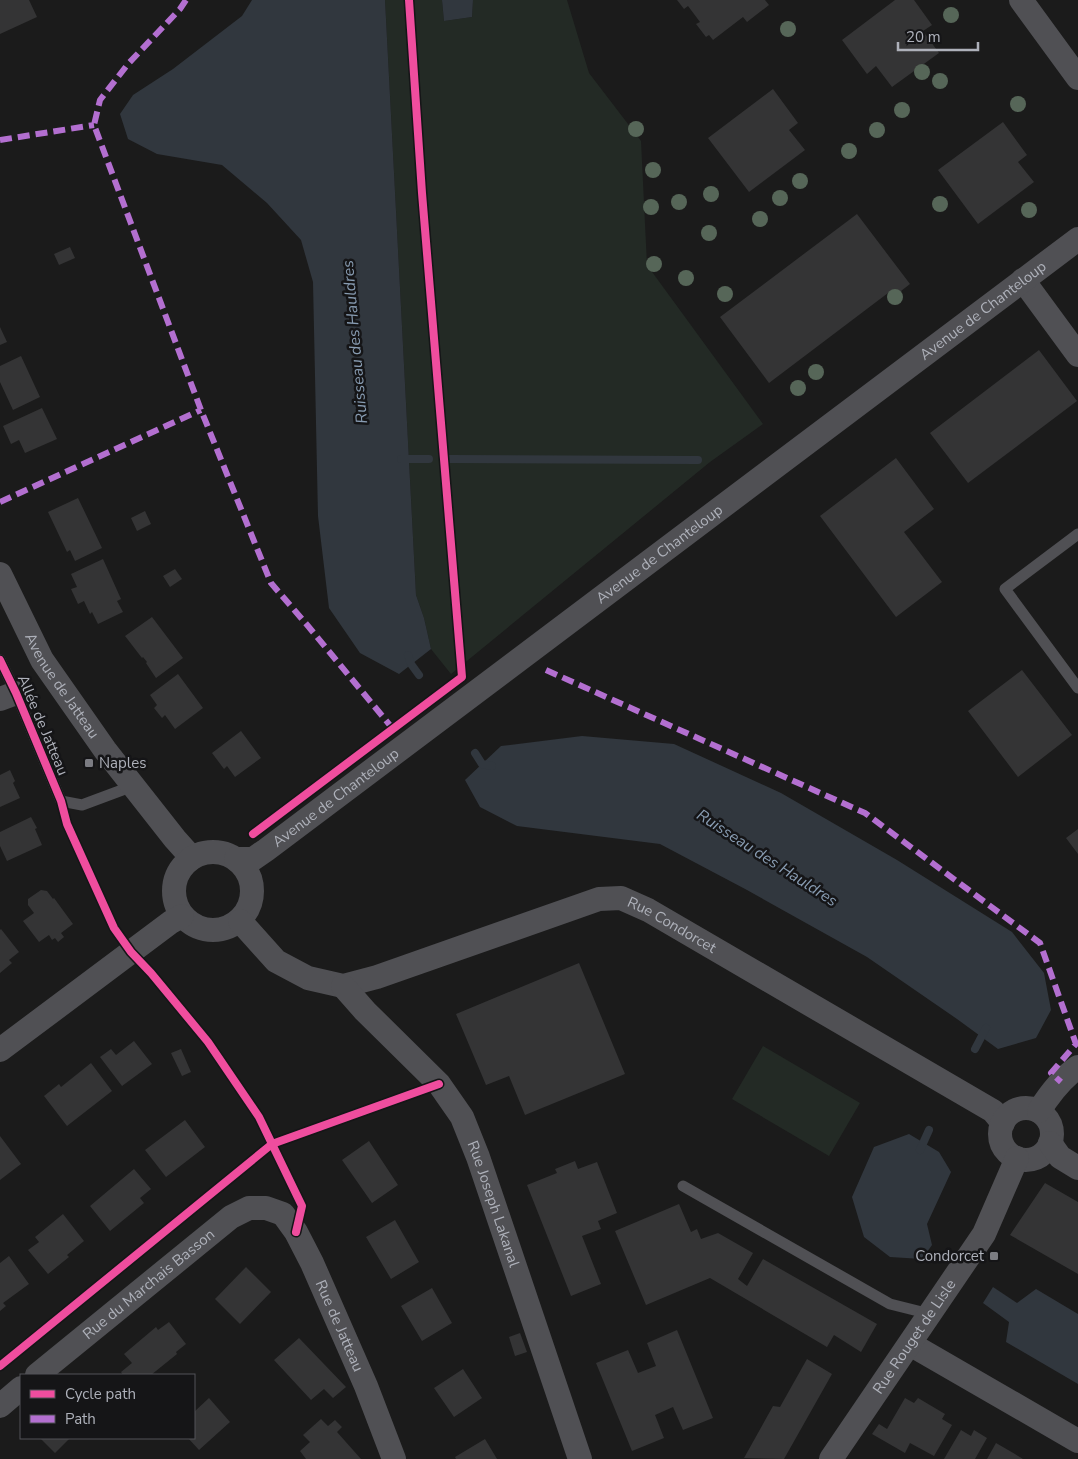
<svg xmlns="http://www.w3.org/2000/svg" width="1078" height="1459" font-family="'Nunito Sans',sans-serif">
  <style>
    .green { fill: #232a25 }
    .water { fill: #31373e }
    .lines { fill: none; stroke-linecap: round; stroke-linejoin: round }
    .stream { stroke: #31373e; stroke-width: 8 }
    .building { fill: #343435 }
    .lane { stroke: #505054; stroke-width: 11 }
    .street { stroke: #505054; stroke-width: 24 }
    .quiet { stroke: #b36fd0; stroke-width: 6; stroke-dasharray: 12 6; stroke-linecap: butt }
    .cycleway-casing { stroke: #151517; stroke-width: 11 }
    .cycleway { stroke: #ef4d9e; stroke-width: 8 }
    .tree { fill: #566658 }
    .poi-dot { fill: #7b7c82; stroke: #151517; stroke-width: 2 }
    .labels { text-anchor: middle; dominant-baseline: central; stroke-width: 5; stroke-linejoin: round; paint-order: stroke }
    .street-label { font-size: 15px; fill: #aeb1ba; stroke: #151517 }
    .poi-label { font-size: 15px; fill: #aeb1ba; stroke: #151517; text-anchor: start }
    .water-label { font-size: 16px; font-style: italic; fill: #889cb2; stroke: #151517 }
  </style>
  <rect width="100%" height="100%" fill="#1b1b1b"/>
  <path class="green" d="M 385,0 L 442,0 L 444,21 L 472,17 L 473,0 L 567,0 L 589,73 L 641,141 L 647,265 L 763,424 L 710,462 L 451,674 L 431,649 L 424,618 L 416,595 Z
    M 763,1046 L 860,1103 L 829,1156 L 732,1099 Z"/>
  <path class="water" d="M 252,0 L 385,0 L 416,595 L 424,618 L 431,649 L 399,674 L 360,653 L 329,608 L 318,516 L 313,282 L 301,240 L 267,203 L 222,165 L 157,154 L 128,139 L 120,114 L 133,95 L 173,69 L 242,16 Z
    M 442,0 L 473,0 L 472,17 L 444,21 Z
    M 582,736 L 674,744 L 781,793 L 897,860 L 1012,932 L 1044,973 L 1051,1010 L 1036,1038 L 998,1049 L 957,1019 L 867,957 L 747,890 L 660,844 L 517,826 L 480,807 L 465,780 L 501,746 Z
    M 909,1134 L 939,1152 L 951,1172 L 927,1224 L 932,1245 L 922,1259 L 890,1257 L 864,1237 L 852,1197 L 874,1147 Z
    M 993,1287 L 1017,1303 L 1036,1289 L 1078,1314 L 1078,1384 L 1006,1342 L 1009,1322 L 983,1303 Z"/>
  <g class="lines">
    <path class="stream" d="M 401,459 L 429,459
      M 449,459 L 698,460
      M 408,655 L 411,664 L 419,675
      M 475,753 L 482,764 L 492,766
      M 975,1049 L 986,1028
      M 920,1150 L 929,1130"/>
  </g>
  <path class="building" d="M 0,0 L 29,0 L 37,17 L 0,34 Z
    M 677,0 L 765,0 L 769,5 L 747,22 L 743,17 L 713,40 L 709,35 L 706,37 L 696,24 L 700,22 L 688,6 L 684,9 Z
    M 895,0 L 914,0 L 932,25 L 923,31 L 939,53 L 892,87 L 876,66 L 867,74 L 842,40 Z
    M 773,89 L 798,123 L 789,130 L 805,150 L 749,192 L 708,138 Z
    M 1003,122 L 1027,155 L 1018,162 L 1034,182 L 978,224 L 938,170 Z
    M 857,214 L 910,284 L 892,298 L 888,293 L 769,383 L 720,317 Z
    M 70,247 L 75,258 L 59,265 L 54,254 Z
    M 0,327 L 7,342 L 0,345 Z
    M 1039,350 L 1077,401 L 968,483 L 930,433 Z
    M 21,356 L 40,397 L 13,410 L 0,382 L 0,366 Z
    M 42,408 L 57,439 L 25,453 L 19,440 L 11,444 L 3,426 Z
    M 896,458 L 934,509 L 904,532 L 942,582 L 896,617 L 820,516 Z
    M 78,498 L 102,548 L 75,561 L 70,550 L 67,552 L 48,512 Z
    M 145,511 L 151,524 L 137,531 L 131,518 Z
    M 103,559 L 121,599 L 117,601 L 123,612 L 98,624 L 92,612 L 90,614 L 84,601 L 78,604 L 71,589 L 77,587 L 71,574 Z
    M 175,569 L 182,579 L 170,587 L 163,576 Z
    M 152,617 L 183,658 L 156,678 L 146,663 L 147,662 L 143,657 L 142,658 L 125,636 Z
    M 1022,670 L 1072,735 L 1018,777 L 968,711 Z
    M 178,674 L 203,708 L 175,729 L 165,715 L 162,718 L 154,708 L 157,705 L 150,695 Z
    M 241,731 L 261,758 L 235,777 L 227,766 L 224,769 L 212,753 Z
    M 10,770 L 15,781 L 13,783 L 20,798 L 0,807 L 0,775 Z
    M 31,817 L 37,828 L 35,829 L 42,845 L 7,861 L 0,846 L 0,832 Z
    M 1078,829 L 1078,854 L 1066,838 Z
    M 41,890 L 47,891 L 53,899 L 54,898 L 73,924 L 61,933 L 64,937 L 58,942 L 55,938 L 52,940 L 49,935 L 39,942 L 23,921 L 34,913 L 28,905 L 28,899 Z
    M 1,929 L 19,952 L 9,960 L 12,963 L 0,973 L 0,930 Z
    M 579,963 L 625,1074 L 525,1115 L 509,1076 L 486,1085 L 456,1014 Z
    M 134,1041 L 152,1064 L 122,1086 L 100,1057 L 111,1049 L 116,1055 Z
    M 181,1049 L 191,1072 L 182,1076 L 171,1053 Z
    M 91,1063 L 112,1091 L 67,1126 L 44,1096 L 59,1084 L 61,1087 Z
    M 185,1120 L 205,1147 L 166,1177 L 145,1150 Z
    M 0,1136 L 21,1164 L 0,1180 Z
    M 369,1141 L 398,1185 L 372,1203 L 342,1160 Z
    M 575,1161 L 578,1169 L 597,1162 L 617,1213 L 598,1221 L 601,1229 L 582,1236 L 601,1284 L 571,1296 L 527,1185 L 557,1173 L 555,1169 Z
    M 134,1169 L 151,1189 L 140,1198 L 144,1203 L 110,1231 L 90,1206 Z
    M 1045,1183 L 1078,1202 L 1078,1274 L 1010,1235 Z
    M 679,1204 L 691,1232 L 697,1229 L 701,1239 L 718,1233 L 753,1253 L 738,1279 L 747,1286 L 763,1259 L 877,1324 L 861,1352 L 834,1335 L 827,1347 L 710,1278 L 646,1305 L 615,1231 Z
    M 63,1214 L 84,1241 L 67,1255 L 69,1257 L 48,1274 L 28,1250 L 39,1242 L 35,1237 Z
    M 395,1220 L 419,1262 L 391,1279 L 366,1237 Z
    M 9,1256 L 29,1284 L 3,1303 L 6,1306 L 0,1311 L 0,1263 Z
    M 246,1267 L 271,1292 L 240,1324 L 215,1299 Z
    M 432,1288 L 452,1323 L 422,1341 L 401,1306 Z
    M 169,1322 L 186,1344 L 176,1352 L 177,1354 L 151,1375 L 123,1375 L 121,1372 L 132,1363 L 124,1354 L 156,1327 L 158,1330 Z
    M 677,1330 L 713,1418 L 683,1430 L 673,1407 L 655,1415 L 664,1438 L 632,1451 L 596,1363 L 628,1350 L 638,1373 L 656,1366 L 647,1343 Z
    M 520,1333 L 527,1352 L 515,1356 L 509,1337 Z
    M 299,1338 L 346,1387 L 333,1398 L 324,1389 L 311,1400 L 274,1360 Z
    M 807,1359 L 832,1374 L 784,1459 L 744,1458 L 773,1406 L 780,1407 Z
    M 463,1369 L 482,1398 L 454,1417 L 434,1388 Z
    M 209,1398 L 230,1422 L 199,1450 L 188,1438 L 194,1438 L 194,1412 Z
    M 905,1398 L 914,1403 L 918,1398 L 945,1414 L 942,1419 L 952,1425 L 934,1456 L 910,1443 L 905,1453 L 872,1434 L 879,1424 L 887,1429 Z
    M 321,1419 L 328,1426 L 335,1420 L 342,1427 L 337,1432 L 361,1459 L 306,1459 L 300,1451 L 310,1442 L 303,1435 Z
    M 961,1430 L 971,1436 L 974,1430 L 987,1438 L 975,1459 L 944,1459 Z
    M 40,1438 L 70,1438 L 55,1453 Z
    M 485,1439 L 497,1459 L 456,1459 L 455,1457 Z
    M 996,1443 L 1015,1454 L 1023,1459 L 987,1459 Z"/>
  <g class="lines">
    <path class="lane" d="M 1078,534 L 1005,589 L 1078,688
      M 0,660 L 16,693 L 61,801 L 82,805 L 133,786
      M 683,1186 L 890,1304 L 930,1314"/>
    <g class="street">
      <path d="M 1021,0 L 1078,78"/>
      <path d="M 1023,280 L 1078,355"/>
      <path id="s1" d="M 0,574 L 42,660 L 105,750 L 175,839 L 192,858"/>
      <path d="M 0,699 L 16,693"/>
      <circle cx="213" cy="891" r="39"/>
      <path id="s2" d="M 236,859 L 253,859 L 266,850 L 1078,239"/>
      <path id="s3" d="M 240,921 L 276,961 L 308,978 L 343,986 L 377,977 L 599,899 L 621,898 L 648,910 L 993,1111 L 1003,1123"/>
      <path id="s4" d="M 343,986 L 365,1011 L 439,1084 L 462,1117 L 478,1157 L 580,1459"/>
      <path d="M 0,1050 L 171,922 L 182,916"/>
      <circle cx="1026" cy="1134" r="26"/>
      <path d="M 1039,1111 C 1049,1095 1062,1078 1078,1067"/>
      <path d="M 1050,1143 L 1060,1157 L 1078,1168"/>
      <path d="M 910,1344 L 1078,1441"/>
      <path id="s5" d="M 37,1375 L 231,1217 L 249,1208 L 266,1208 L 283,1214 L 296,1232 L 312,1263 L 366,1386 L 394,1459"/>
      <path d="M 0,1406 L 21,1388"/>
      <path id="s6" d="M 831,1459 L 984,1234 L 1017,1158"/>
    </g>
    <path class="quiet" d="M 186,0 L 180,9 L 128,64 L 100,100 L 94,125 L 201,410 L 271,583 L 308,626 L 393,729
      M 0,140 L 94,125
      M 0,502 L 201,410
      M 546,670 L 865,813 L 1040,943 L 1076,1044 L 1051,1073 L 1061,1082"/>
    <defs>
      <path id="cycleway" d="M 0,660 L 16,693 L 61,801 L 67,824 L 114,928 L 131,952 L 151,973 L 208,1042 L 259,1117 L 302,1206 L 296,1232
        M 253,834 L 462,677 L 422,193 L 409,0
        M 0,1366 L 272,1144 L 439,1084"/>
    </defs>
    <use href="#cycleway" class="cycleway-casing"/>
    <use href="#cycleway" class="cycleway"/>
  </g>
  <g class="tree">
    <circle cx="951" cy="15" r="8"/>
    <circle cx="788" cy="29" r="8"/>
    <circle cx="922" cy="72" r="8"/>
    <circle cx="940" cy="81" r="8"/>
    <circle cx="1018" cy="104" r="8"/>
    <circle cx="902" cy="110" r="8"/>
    <circle cx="636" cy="129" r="8"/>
    <circle cx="877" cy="130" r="8"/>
    <circle cx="849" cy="151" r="8"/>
    <circle cx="653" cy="170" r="8"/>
    <circle cx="800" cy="181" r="8"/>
    <circle cx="711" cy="194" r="8"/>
    <circle cx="780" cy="198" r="8"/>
    <circle cx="679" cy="202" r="8"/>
    <circle cx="940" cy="204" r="8"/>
    <circle cx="651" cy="207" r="8"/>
    <circle cx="1029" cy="210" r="8"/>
    <circle cx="760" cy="219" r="8"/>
    <circle cx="709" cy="233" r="8"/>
    <circle cx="654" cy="264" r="8"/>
    <circle cx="686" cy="278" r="8"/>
    <circle cx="725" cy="294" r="8"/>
    <circle cx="895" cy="297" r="8"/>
    <circle cx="816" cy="372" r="8"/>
    <circle cx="798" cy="388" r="8"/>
  </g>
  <g class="poi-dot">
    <rect x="84" y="758" width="10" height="10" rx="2.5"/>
    <rect x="989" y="1251" width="10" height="10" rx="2.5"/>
  </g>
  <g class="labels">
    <g class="street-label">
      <text stroke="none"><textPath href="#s2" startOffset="930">Avenue de Chanteloup</textPath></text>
      <text stroke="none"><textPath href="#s2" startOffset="525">Avenue de Chanteloup</textPath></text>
      <text stroke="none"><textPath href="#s1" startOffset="128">Avenue de Jatteau</textPath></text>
      <text transform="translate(43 725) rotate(67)">Allée de Jatteau</text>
      <text stroke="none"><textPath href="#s2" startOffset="120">Avenue de Chanteloup</textPath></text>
      <text stroke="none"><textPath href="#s3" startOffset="476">Rue Condorcet</textPath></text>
      <text stroke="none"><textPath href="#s4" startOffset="270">Rue Joseph Lakanal</textPath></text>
      <text stroke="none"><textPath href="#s5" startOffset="144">Rue du Marchais Basson</textPath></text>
      <text stroke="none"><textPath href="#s5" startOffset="431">Rue de Jatteau</textPath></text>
      <text stroke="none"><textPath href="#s6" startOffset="148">Rue Rouget de Lisle</textPath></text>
    </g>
    <g class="poi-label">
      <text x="99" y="763">Naples</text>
      <text x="984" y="1256" text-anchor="end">Condorcet</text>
    </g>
    <g class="water-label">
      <text transform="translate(355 342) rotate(-95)">Ruisseau des Hauldres</text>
      <text transform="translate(767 858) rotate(33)">Ruisseau des Hauldres</text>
    </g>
  </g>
  <rect x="20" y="1374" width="175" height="65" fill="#151517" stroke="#525358"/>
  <rect x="30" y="1390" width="25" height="8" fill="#ef4d9e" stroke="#525358"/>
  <text x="65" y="1399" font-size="15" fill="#aeb1ba">Cycle path</text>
  <rect x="30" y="1415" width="25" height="8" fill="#b36fd0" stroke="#525358"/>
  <text x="65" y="1424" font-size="15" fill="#aeb1ba">Path</text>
  <path d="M898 42v8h80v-8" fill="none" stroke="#aeb1ba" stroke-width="2.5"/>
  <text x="906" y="42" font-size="15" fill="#aeb1ba" stroke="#151517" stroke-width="4" paint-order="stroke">20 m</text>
</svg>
